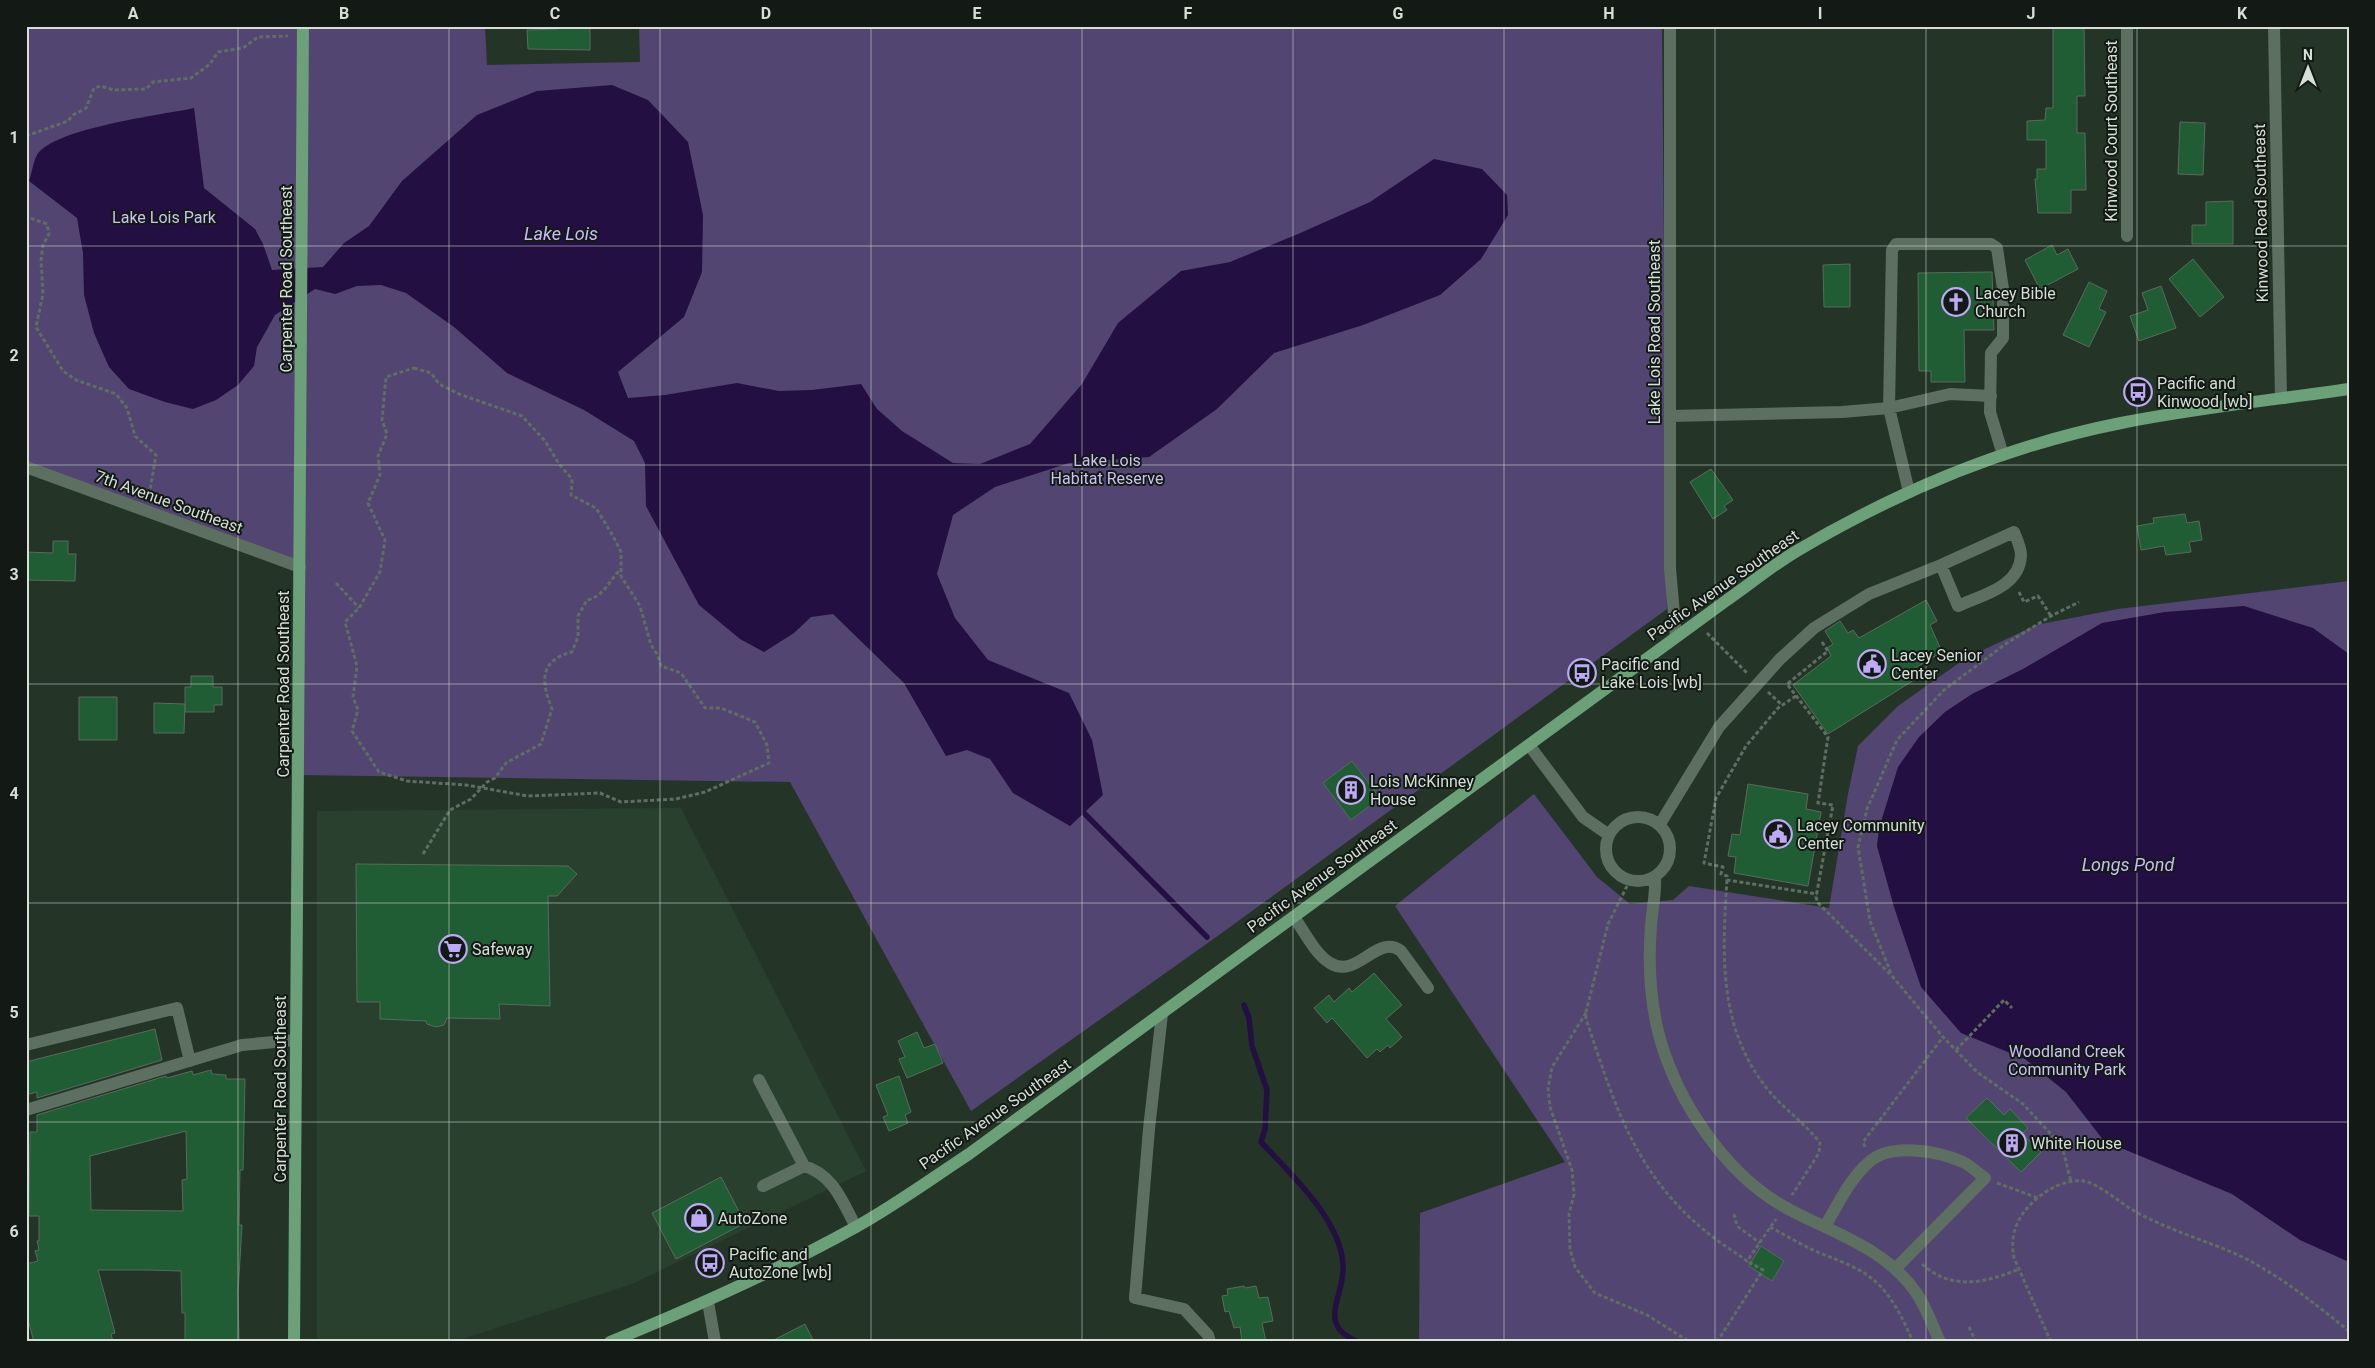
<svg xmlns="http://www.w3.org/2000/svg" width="2375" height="1368" font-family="Roboto,sans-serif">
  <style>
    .built { fill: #2a402f }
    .green { fill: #524571 }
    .water { fill: #230f42 }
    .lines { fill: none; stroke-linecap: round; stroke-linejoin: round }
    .stream { stroke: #230f42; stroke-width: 5.5 }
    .building { fill: #205c34; stroke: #596b5c; fill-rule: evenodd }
    .path { stroke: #5f6d62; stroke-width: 3; stroke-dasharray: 4 2.5; stroke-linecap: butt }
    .minor { stroke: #5d6f60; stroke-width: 12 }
    .major { stroke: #6ba078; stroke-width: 12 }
    .grid { fill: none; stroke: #d5dfd6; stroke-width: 1; stroke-opacity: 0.55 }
    .labels { text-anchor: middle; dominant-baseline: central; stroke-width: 4; stroke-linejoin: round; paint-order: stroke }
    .street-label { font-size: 16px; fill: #d5dfd6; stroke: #131a15 }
    .park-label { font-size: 16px; fill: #cdc0f3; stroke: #131a15 }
    .poi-label { font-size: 16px; fill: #d5dfd6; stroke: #131a15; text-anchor: start }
    .water-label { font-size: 18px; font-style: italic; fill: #ccb9fd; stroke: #131a15 }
    .neatline { fill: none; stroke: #d5dfd6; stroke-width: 2 }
    .grid-label { font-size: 16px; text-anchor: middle; font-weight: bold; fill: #d5dfd6 }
  </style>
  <rect width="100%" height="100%" fill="#243528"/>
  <path class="built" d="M 681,808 L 866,1171 L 632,1284 L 453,1342 L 317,1342 L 317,811 Z"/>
  <path class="green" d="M 26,26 L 485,26 L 487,65 L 640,62 L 639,26 L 1662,26 L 1667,609 L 1219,935 L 971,1111 L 790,782 L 298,775 L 300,567 L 26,467 Z
    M 2349,581 L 2349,1342 L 1419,1342 L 1420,1213 L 1565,1162 L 1395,906 L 1534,794 L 1597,877 L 1630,904 L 1673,900 L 1689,886 L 1829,908 L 1848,794 L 1858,746 L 1898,706 L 1966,658 L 2036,625 L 2118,609 Z"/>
  <path class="water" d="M 612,85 L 648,100 L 688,142 L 703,215 L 702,272 L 684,317 L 618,372 L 628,398 L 665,395 L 737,383 L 779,391 L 812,390 L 861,384 L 877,409 L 902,431 L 953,463 L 980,464 L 1030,444 L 1082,384 L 1118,323 L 1181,271 L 1230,262 L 1298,234 L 1370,202 L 1434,159 L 1482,169 L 1507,195 L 1508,215 L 1481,259 L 1440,295 L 1363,325 L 1274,353 L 1217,409 L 1149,457 L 1069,463 L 995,487 L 953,515 L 937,574 L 955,618 L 988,660 L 1069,693 L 1092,740 L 1103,795 L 1070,826 L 1013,793 L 990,759 L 967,750 L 946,756 L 904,683 L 833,614 L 811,617 L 794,633 L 764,652 L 740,639 L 699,605 L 646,506 L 645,463 L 634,441 L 584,410 L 507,373 L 454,327 L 406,293 L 381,285 L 357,286 L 335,294 L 315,289 L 275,315 L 257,347 L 254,366 L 238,385 L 216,400 L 193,409 L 165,402 L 129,389 L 109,367 L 94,333 L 84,295 L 83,253 L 77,218 L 29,181 C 32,173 33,162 37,155 C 54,128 162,115 194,108 L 204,188 L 255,229 L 263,244 L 272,270 L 323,267 L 344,243 L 369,226 L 402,181 L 477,115 L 537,91 Z
    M 2244,606 L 2313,628 L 2349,654 L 2349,1262 L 2300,1240 L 2232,1194 L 2104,1141 L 2066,1092 L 2025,1059 L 1961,1033 L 1921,987 L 1894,907 L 1877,846 L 1879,828 L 1898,767 L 1919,737 L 1945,712 L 1972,694 L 2023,669 L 2102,623 L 2165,612 Z"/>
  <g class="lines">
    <path class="stream" d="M 1080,809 L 1207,937
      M 1244,1005 L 1249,1018 L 1252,1046 L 1267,1090 L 1265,1129 L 1261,1142 C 1290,1173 1340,1219 1343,1264 C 1346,1296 1314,1325 1359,1342"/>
  </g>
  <path class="building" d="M 558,26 L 590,26 L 590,50 L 528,49 L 527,30 L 558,29 Z
    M 2053,26 L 2084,26 L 2085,96 L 2077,96 L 2077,133 L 2085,133 L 2086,190 L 2071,190 L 2071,213 L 2038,213 L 2035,179 L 2037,179 L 2037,169 L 2046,169 L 2046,140 L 2027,140 L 2027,121 L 2045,120 L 2046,108 L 2053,108 Z
    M 2180,122 L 2205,123 L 2203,175 L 2178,174 Z
    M 2233,201 L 2233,244 L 2192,244 L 2192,225 L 2206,225 L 2206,202 Z
    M 2052,245 L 2057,255 L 2068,249 L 2078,269 L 2040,289 L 2025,260 Z
    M 2193,259 L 2224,297 L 2200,317 L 2169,279 Z
    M 1850,264 L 1850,307 L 1824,307 L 1823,265 Z
    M 1992,272 L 1994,330 L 1964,330 L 1965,382 L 1931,382 L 1931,371 L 1919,371 L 1918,273 Z
    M 2089,282 L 2107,291 L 2099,309 L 2106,312 L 2089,347 L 2063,335 Z
    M 2161,286 L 2176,328 L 2139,341 L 2130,316 L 2148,310 L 2142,293 Z
    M 1711,469 L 1733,500 L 1724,506 L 1727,510 L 1713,519 L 1690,482 Z
    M 2185,514 L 2187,523 L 2199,521 L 2202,540 L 2189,542 L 2191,552 L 2166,555 L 2164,546 L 2141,550 L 2137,526 L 2154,523 L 2153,518 Z
    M 53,541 L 68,541 L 68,554 L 76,554 L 75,581 L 26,580 L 26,552 L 53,553 Z
    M 1926,600 L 1937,621 L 1930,625 L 1942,652 L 1910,671 L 1914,680 L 1828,734 L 1793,685 L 1831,656 L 1827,648 L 1833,644 L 1825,631 L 1840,621 L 1848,633 L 1853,630 L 1859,638 Z
    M 191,676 L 213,676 L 213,687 L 222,687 L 222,705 L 214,705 L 214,712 L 185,712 L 185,687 L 191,687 Z
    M 79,697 L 117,697 L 117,740 L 79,740 Z
    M 154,703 L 185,704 L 184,733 L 154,733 Z
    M 1352,761 L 1380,798 L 1351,820 L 1323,783 Z
    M 1748,784 L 1808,794 L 1806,809 L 1821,812 L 1808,886 L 1734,873 L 1736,857 L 1728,856 L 1732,834 L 1740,835 Z
    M 356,864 L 568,866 L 577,874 L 557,896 L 548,896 L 550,1006 L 499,1004 L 500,1019 L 447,1018 L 444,1025 L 436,1027 L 427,1024 L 426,1021 L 380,1019 L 380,1002 L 357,1002 Z
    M 1374,973 L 1402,1005 L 1386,1019 L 1402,1037 L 1390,1048 L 1388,1045 L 1380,1052 L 1377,1049 L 1367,1058 L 1332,1018 L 1327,1023 L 1314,1008 L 1329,995 L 1334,1002 L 1349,988 L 1352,992 Z
    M 155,1029 L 162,1060 L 37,1098 L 37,1092 L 26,1095 L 26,1062 Z
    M 917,1032 L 924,1048 L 935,1044 L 943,1063 L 907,1078 L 899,1059 L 905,1057 L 898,1041 Z
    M 211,1070 L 212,1074 L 226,1075 L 226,1079 L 245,1079 L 243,1170 L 240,1170 L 239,1225 L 242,1225 L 238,1293 L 239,1342 L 185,1342 L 185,1313 L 182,1313 L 181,1271 L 148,1270 L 98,1270 L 115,1333 L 111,1334 L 113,1342 L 34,1342 L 26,1312 L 26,1264 L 38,1261 L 35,1251 L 39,1250 L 37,1241 L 39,1241 L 39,1216 L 29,1216 L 30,1132 L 37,1132 L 37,1115 L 166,1076 L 167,1078 L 192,1071 L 193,1075 ZM 186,1131 L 187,1179 L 182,1180 L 183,1211 L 91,1210 L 90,1156 Z
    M 899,1076 L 911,1112 L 905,1115 L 908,1123 L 889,1131 L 883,1117 L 888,1115 L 876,1085 Z
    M 1987,1098 L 2004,1115 L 2010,1109 L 2028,1128 L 2022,1134 L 2041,1152 L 2021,1172 L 1966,1118 Z
    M 721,1177 L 745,1223 L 676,1259 L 652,1213 Z
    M 1761,1246 L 1784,1261 L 1772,1281 L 1749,1266 Z
    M 1244,1286 L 1245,1288 L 1256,1286 L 1259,1298 L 1268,1297 L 1273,1321 L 1262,1323 L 1266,1342 L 1242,1342 L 1240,1327 L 1234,1328 L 1229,1311 L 1225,1312 L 1222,1296 L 1228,1295 L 1227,1289 Z
    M 805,1324 L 814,1342 L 770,1342 Z"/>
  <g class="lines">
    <path class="path" d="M 26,136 L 68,121 L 73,115 L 86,108 L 94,88 L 101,86 L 113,90 L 146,89 L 153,82 L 191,78 L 210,64 L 218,52 L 243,48 L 258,37 L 288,36
      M 26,214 L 30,218 L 47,224 L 49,234 L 43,245 L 41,260 L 43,294 L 36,327 L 63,371 L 76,380 L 116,394 L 127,408 L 135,436 L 156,455 L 149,496
      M 414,368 L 431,373 L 439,384 L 459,394 L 522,416 L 545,441 L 559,464 L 572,479 L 571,495 L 596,508 L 613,536 L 621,552 L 621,576 L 640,606 L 651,645 L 657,654 L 661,666 L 681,673 L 705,708 L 721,708 L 755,722 L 767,745 L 769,763 L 705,792 L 676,799 L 621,802 L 600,793 L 528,796 L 466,785 L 407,781 L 379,772 L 352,731 L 358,710 L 353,697 L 357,666 L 345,622 L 359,608 L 380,572 L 385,540 L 368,503 L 380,475 L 378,456 L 387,434 L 382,420 L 386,377 Z
      M 336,583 L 359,608
      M 2019,592 L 2024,602 L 2038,596 L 2051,616
      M 1707,633 L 1747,673
      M 1822,642 L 1828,651 L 1787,684 L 1828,737 L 1818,803 L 1833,805 L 1816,897 L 1818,903 L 1892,976 L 1943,1037 L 1977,1072 L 2023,1104 L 2062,1146 L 2071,1182
      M 1768,692 L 1782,705
      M 1796,696 L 1778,708 L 1746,746 L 1716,798 L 1704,863 L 1723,867 L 1721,874 L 1727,876 L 1727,880 L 1817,894
      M 423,854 L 450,810 L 471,799 L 487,782 L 495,778 L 506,763 L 541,744 L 552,709 C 541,682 539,660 572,652 L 578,637 L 578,616 L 587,600 C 605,596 609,580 621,569
      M 1630,880 L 1608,924 L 1586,1012 L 1586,1019 C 1614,1102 1633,1171 1704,1230 C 1717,1241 1733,1251 1747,1261 L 1776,1219
      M 1727,880 C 1722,955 1718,1029 1769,1091 C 1785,1110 1806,1124 1820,1143 L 1819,1153 L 1792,1195
      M 1891,973 L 1870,921 L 1858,847 L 1867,809 L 1897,740 L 1944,690 L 2007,643 L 2051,616 L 2079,602
      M 1586,1013 L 1552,1067 L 1548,1088 L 1550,1107 L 1572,1170 L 1574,1194 L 1569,1214 L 1570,1249 L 1575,1267 L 1595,1293 L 1647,1315 L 1690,1342
      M 1956,1050 L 2004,1000 L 2012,1008
      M 1865,1147 L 1863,1142 L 1943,1037
      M 1997,1183 L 2038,1198
      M 1734,1214 L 1737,1226 L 1760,1243
      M 1770,1227 C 1785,1235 1800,1244 1815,1251 C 1839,1261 1864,1268 1882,1288 C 1896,1304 1905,1323 1913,1342
      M 1922,1264 C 1951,1291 1986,1283 2019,1269
      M 1969,1327 L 1976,1342
      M 1717,1342 L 1763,1270 L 1747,1261
      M 2051,1342 L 2014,1258 C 2010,1238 2015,1221 2029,1206 C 2042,1192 2063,1179 2083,1181 C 2099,1183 2122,1205 2138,1213 C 2169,1230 2204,1240 2236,1254 C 2277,1273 2314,1303 2349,1331"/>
    <path class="minor" d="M 1670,26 L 1670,568 L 1676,637
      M 2127,26 L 2127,236
      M 2274,26 L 2281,398
      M 1670,416 L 1842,412 L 1889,408 L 1950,394 L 1991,396
      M 26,467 L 300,567
      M 1909,492 L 1889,408 L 1892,250 L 1896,244 L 1991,244 L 1997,248 L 2003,289 L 2003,338 L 1991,353 L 1990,412 L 2003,455
      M 1529,745 L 1583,817 L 1609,835
      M1606 849a32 32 0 1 1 64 0a32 32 0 1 1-64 0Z
      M 1660,824 L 1719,727 L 1780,659 L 1814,628 L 1869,594 L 1941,565 L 2014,532 C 2017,539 2021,548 2021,555 C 2020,587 1982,595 1958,606 L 1941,565
      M 1655,877 C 1656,894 1652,910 1651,926 C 1648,964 1650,1002 1660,1039 C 1678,1102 1725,1173 1783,1206 C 1829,1232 1883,1246 1915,1291 C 1926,1306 1932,1325 1940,1342
      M 1294,917 C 1304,931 1315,954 1330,963 C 1357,980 1377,933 1401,951 L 1428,988
      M 1162,1014 L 1149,1129 L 1135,1298 L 1184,1309 L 1208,1335 L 1210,1342
      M 26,1045 L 177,1008 L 190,1061
      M 759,1080 L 804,1166
      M 26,1110 L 242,1045 L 296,1040
      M 763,1186 L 804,1166 C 833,1174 843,1203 856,1227
      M 1825,1226 C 1838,1205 1849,1180 1868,1163 C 1890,1142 1938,1151 1963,1162 C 1971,1166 1978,1173 1985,1178 L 1895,1269
      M 708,1302 L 715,1342"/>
    <path class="major" d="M 294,1342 L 303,26
      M 610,1342 C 693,1308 775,1272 854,1228 C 894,1206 931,1179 969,1154 L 1727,600 C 1750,584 1772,566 1795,552 C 1896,492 2005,446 2121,423 C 2196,408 2273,400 2349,389"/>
  </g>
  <path class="grid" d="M 238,26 L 238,1342M 449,26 L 449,1342M 660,26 L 660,1342M 871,26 L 871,1342M 1082,26 L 1082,1342M 1293,26 L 1293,1342M 1504,26 L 1504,1342M 1715,26 L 1715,1342M 1926,26 L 1926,1342M 2137,26 L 2137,1342M 26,246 L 2349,246M 26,465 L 2349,465M 26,684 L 2349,684M 26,903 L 2349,903M 26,1122 L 2349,1122"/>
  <defs>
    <symbol id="church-ring" viewBox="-11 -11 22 22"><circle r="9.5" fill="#131a15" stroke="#bea9f4" stroke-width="1.5"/><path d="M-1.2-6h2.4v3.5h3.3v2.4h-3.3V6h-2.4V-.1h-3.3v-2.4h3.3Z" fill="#bea9f4"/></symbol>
    <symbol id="bus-ring" viewBox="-11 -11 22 22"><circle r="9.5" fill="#131a15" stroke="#bea9f4" stroke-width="1.5"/><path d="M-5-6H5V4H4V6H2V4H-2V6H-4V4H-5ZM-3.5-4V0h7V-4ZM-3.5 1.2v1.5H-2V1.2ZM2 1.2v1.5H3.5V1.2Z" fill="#bea9f4"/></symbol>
    <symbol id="civic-ring" viewBox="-11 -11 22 22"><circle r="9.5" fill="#131a15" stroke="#bea9f4" stroke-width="1.5"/><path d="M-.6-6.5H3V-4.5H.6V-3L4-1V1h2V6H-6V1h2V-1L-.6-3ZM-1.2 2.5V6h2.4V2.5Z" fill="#bea9f4"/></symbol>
    <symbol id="building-ring" viewBox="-11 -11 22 22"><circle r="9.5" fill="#131a15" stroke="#bea9f4" stroke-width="1.5"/><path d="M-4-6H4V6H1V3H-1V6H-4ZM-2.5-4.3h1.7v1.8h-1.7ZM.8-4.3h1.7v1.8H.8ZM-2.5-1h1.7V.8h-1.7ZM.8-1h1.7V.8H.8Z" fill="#bea9f4"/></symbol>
    <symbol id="supermarket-ring" viewBox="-11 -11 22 22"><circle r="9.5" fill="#131a15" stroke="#bea9f4" stroke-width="1.5"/><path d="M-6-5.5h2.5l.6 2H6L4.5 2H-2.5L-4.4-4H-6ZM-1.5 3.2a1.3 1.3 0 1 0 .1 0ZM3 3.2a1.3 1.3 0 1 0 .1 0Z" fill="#bea9f4"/></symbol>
    <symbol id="shop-ring" viewBox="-11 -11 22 22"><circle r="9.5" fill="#131a15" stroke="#bea9f4" stroke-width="1.5"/><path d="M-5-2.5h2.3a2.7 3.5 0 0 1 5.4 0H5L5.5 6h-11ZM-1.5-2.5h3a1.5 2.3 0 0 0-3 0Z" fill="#bea9f4"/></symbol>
  </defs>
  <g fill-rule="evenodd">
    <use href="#church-ring" x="1940" y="286" width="32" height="32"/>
    <use href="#bus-ring" x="2122" y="376" width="32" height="32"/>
    <use href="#civic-ring" x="1856" y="648" width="32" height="32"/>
    <use href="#bus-ring" x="1566" y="657" width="32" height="32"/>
    <use href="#building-ring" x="1335" y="774" width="32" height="32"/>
    <use href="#civic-ring" x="1762" y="818" width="32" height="32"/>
    <use href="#supermarket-ring" x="437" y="933" width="32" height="32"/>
    <use href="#building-ring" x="1996" y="1127" width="32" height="32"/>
    <use href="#shop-ring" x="683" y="1202" width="32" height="32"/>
    <use href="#bus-ring" x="694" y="1247" width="32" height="32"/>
  </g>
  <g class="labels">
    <g class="street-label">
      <text transform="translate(2111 131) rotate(-90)">Kinwood Court Southeast</text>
      <text transform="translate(2261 213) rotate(-91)">Kinwood Road Southeast</text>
      <text transform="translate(286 279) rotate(-90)">Carpenter Road Southeast</text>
      <text transform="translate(1654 332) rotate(-90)">Lake Lois Road Southeast</text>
      <text transform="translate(169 502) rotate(20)">7th Avenue Southeast</text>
      <text transform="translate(1723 585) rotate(-35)">Pacific Avenue Southeast</text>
      <text transform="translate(283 684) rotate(-90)">Carpenter Road Southeast</text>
      <text transform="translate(1322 876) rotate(-36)">Pacific Avenue Southeast</text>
      <text transform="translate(280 1089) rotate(-90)">Carpenter Road Southeast</text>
      <text transform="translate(995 1114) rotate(-35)">Pacific Avenue Southeast</text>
    </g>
    <g class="park-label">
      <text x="164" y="217">Lake Lois Park</text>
      <text x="1107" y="460">Lake Lois<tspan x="1107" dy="18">Habitat Reserve</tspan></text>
      <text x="2067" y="1051">Woodland Creek<tspan x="2067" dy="18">Community Park</tspan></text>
    </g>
    <g class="poi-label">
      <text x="1975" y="293">Lacey Bible<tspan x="1975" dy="18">Church</tspan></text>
      <text x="2157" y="383">Pacific and<tspan x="2157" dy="18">Kinwood [wb]</tspan></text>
      <text x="1891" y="655">Lacey Senior<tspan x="1891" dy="18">Center</tspan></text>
      <text x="1601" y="664">Pacific and<tspan x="1601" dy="18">Lake Lois [wb]</tspan></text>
      <text x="1370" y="781">Lois McKinney<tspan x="1370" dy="18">House</tspan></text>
      <text x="1797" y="825">Lacey Community<tspan x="1797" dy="18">Center</tspan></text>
      <text x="472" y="949">Safeway</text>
      <text x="2031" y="1143">White House</text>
      <text x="718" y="1218">AutoZone</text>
      <text x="729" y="1254">Pacific and<tspan x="729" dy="18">AutoZone [wb]</tspan></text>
    </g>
    <g class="water-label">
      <text x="561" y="233">Lake Lois</text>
      <text x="2128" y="864">Longs Pond</text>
    </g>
  </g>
  <rect width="2375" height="1368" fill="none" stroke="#131a15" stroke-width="55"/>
  <g transform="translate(2308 68)" stroke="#131a15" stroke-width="4" paint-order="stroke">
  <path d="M0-4L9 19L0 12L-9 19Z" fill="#d5dfd6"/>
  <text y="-8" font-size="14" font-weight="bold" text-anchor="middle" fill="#d5dfd6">N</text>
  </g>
  <rect x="28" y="28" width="2320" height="1312" class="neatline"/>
  <g class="grid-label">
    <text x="133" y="19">A</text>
    <text x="344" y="19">B</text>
    <text x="555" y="19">C</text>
    <text x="766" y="19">D</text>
    <text x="977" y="19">E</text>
    <text x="1188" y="19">F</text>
    <text x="1398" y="19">G</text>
    <text x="1609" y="19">H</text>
    <text x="1820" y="19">I</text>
    <text x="2031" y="19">J</text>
    <text x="2242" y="19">K</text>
    <text x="14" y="143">1</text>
    <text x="14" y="361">2</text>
    <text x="14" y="580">3</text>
    <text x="14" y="799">4</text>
    <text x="14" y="1018">5</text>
    <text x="14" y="1237">6</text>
  </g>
</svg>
